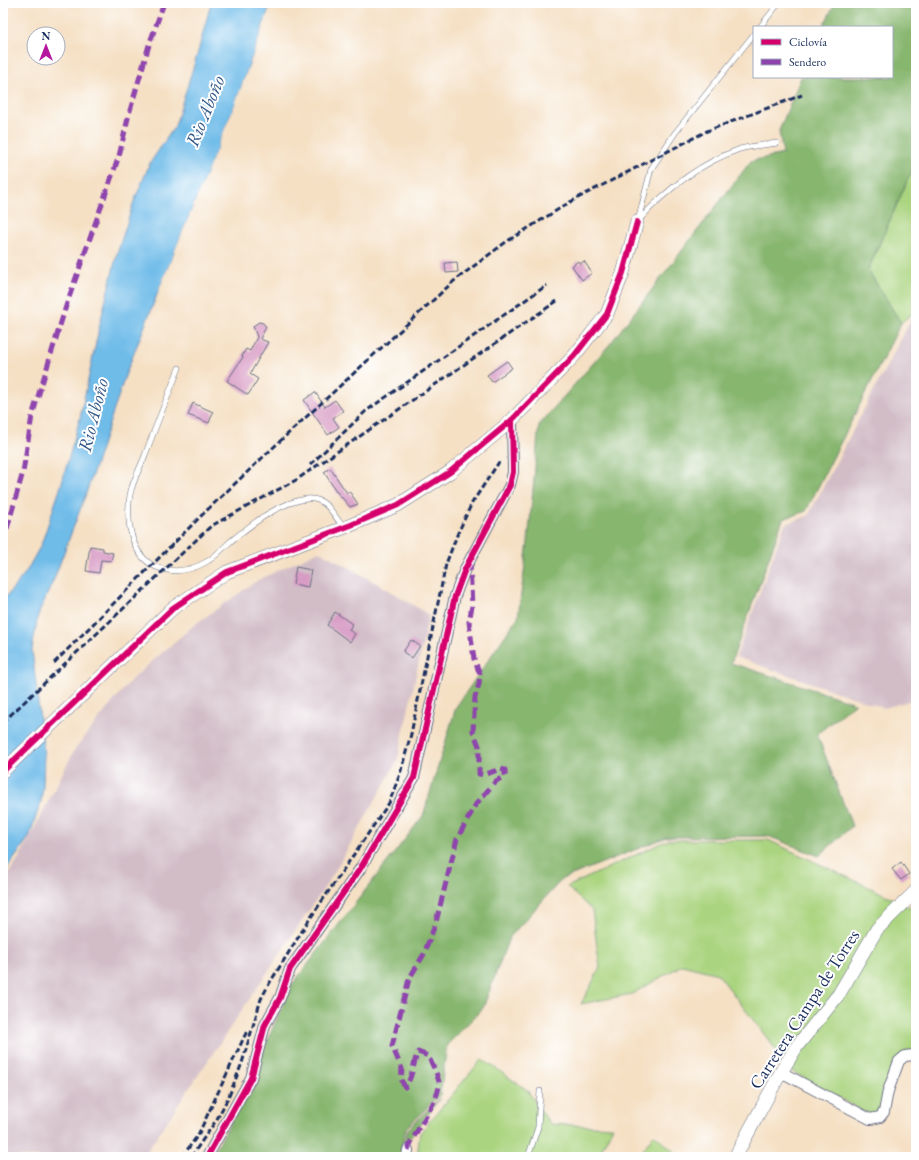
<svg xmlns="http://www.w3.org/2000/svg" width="919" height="1160" font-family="'EB Garamond',serif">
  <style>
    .industrial { fill: #d2bdc7 }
    .green { fill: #aad47f; stroke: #62826e }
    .forest { fill: #87b66e; stroke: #517266 }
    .water { fill: #6fbce9; stroke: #4576a4 }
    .pier { fill: #f5e0c4 }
    .building { fill: #d89bc5 }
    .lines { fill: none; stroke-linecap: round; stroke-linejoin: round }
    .service-casing { stroke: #676d82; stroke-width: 6 }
    .minor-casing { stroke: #676d82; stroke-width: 12 }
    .tertiary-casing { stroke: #676d82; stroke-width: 14 }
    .service { stroke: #fff; stroke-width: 5 }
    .minor { stroke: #fff; stroke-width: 10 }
    .tertiary { stroke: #fff; stroke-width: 13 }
    .rail { stroke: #1b2f5e; stroke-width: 3; stroke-dasharray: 6 3; stroke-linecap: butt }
    .quiet { stroke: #8e44ad; stroke-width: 5; stroke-dasharray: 10 5; stroke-linecap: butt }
    .cycleway-casing { stroke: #fff; stroke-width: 8 }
    .cycleway { stroke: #d6006c; stroke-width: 6 }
    .labels { text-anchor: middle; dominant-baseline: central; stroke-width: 4; stroke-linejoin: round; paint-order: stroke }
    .street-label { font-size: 18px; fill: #1b2f5e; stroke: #fff }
    .water-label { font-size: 19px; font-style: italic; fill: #345988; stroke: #fff }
  </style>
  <rect width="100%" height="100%" fill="#fff"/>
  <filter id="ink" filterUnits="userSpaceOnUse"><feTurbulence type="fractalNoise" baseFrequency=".025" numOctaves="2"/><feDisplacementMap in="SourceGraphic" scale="8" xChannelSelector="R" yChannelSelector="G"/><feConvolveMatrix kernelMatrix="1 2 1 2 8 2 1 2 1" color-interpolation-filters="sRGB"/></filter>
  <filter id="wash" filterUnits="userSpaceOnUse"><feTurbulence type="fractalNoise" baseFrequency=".012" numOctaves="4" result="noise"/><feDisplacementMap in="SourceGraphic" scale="16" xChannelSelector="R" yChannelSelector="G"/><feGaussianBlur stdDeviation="0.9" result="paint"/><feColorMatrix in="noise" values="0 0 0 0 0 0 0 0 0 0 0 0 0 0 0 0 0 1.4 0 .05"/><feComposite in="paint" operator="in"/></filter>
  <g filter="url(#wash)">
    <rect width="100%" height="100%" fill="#f5e0c4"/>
    <path class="industrial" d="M 916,310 L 916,699 L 884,708 L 736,657 L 785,524 L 808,516 Z
      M 319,551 L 387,589 L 429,615 L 397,762 L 331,878 L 143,1157 L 3,1157 L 3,882 L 19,858 L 76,747 L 131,680 L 194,625 L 258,580 Z"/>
    <path class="green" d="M 916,161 L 916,310 L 901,323 L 868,270 Z
      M 668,840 L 768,840 L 892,898 L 909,908 L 916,903 L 916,1052 L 905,1052 L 883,1111 L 872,1116 L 793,1072 L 718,974 L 682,965 L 632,994 L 581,1004 L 600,968 L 592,910 L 567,887 Z
      M 482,1059 L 527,1090 L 550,1124 L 613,1127 L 597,1157 L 417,1157 L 420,1133 Z
      M 654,1134 L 680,1157 L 638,1157 Z"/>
    <path class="forest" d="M 835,3 L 916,3 L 916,161 L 868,270 L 901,323 L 806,511 L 783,519 L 731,663 L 855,703 L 817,734 L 852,826 L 819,856 L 768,836 L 667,837 L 562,879 L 509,938 L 483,1008 L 447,1045 L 440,1095 L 406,1128 L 400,1157 L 211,1157 L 236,1113 L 291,986 L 423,816 L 456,707 L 518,617 L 528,542 L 539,425 L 610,344 L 751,161 L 783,154 L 779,131 L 801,77 L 892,77 L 892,27 L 823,27 Z
      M 440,1098 L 404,1146 L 408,1129 Z"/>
    <path class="water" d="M 211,3 L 271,3 L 235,104 L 164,277 L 125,376 L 87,491 L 54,579 L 38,615 L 32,650 L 44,754 L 43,787 L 41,802 L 29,837 L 3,875 L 3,796 L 5,791 L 3,777 L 3,601 L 26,572 L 41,545 L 60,489 L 80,418 L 101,319 L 117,254 L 133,204 L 150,163 L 175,126 L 198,52 Z"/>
    <path class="pier" d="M 272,3 L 237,105 L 159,294 L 158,292 L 235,104 Z"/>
    <g id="blocks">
      <path class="building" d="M 578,261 L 580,264 L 584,261 L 592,273 L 582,280 L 572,266 Z
        M 457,262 L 458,272 L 446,273 L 445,263 Z
        M 259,322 L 263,323 L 266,327 L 260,339 L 268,342 L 250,374 L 258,379 L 248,395 L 227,381 L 243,357 L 242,356 L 246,349 L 250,351 L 257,337 L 253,326 Z
        M 507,361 L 512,368 L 492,382 L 487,375 Z
        M 315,392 L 325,407 L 335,400 L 343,411 L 333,418 L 339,427 L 328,435 L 304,400 Z
        M 193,403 L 213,412 L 209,423 L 188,415 Z
        M 330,468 L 347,493 L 349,491 L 358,504 L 350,507 L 336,491 L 324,472 Z
        M 90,546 L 103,548 L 103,551 L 113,553 L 111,561 L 101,560 L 99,573 L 86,571 Z
        M 296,567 L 311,570 L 308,587 L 293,584 Z
        M 335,612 L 352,624 L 349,630 L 355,634 L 350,642 L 327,625 Z
        M 411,640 L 420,646 L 412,658 L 403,652 Z
        M 901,862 L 909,874 L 901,880 L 892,869 Z"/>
    </g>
  </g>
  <g filter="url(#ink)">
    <use href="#blocks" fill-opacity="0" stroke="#676d82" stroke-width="1"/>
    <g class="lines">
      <defs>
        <path id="service" d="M 760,27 L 779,3
          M 638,221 L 651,169 L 675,133 L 754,34
          M 638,221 C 666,190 700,163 740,149 C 752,146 765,145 777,143
          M 179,368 C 167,398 155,428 144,458 C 139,470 132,483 130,495 C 126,520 130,555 156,567 C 174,574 191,571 208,561 C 216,556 223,548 231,541 C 252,524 279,502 307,499 C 326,497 333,514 343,527
          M 528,1157 L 538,1127 L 540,1091"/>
        <path id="minor" d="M 781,1072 L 870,1119 L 880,1117 L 884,1112 L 888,1091 L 899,1061 L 905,1056 L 913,1055 L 916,1058
          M 207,1157 L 251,1078 L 265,1025 L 280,998 L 290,969 L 360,869 L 414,778 L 455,596 L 465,569 L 510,485 L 513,472 L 512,420
          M 407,1157 L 408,1150"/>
        <path id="tertiary" d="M 3,771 L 173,608 L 227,572 L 351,525 L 398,505 L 450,472 L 512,420 L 574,356 L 607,314 L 623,273 L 637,222
          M 735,1157 L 781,1072 L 797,1046 L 839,994 L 877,929 L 916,891"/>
      </defs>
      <use href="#service" class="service-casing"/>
      <use href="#minor" class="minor-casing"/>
      <use href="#tertiary" class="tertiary-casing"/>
      <use href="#service" class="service"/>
      <use href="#minor" class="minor"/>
      <use href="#tertiary" class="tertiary"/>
      <path class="rail" d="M 310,465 L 366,411 L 547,285
        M 54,663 L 205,512 L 278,443 L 454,281 L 506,242 L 570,202 L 707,131 L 802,95
        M 3,722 L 211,526 L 296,480 L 557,301
        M 182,1157 L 198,1135 L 247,1031
        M 191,1157 L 217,1119 L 229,1096 L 242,1063 L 261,999 L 269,984 L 309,920 L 389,803 L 400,774 L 411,734 L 446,564 L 457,535 L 472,503 L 499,462"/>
      <path class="quiet" d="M 3,543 L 23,472 L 32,416 L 66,306 L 119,156 L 129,114 L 149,45 L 164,3
        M 408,1150 C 414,1131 441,1099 439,1082 C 437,1073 432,1064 428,1056 L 418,1052 C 413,1063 413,1077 405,1087 L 401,1080 L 402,1069 L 392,1046 L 409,979 L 424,954 L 436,922 L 457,839 L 476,804 L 496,781 L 505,776 L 505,770 L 500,769 L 484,775 L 479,774 L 479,746 L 473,731 L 475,697 L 479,684 L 480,674 L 474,659 L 469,622 L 472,606 L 470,564"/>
      <defs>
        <path id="cycleway" d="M 3,771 L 173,608 L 227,572 L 351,525 L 398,505 L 450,472 L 512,420 L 574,356 L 607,314 L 623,273 L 637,222
          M 207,1157 L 251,1078 L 265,1025 L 280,998 L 290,969 L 360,869 L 414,778 L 455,596 L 465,569 L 510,485 L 513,472 L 512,420"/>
      </defs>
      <use href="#cycleway" class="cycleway-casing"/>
      <use href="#cycleway" class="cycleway"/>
    </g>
  </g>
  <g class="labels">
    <g class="street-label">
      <text transform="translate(804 1009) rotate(-57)">Carretera Campa de Torres</text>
    </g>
    <g class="water-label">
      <text transform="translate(205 111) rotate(-68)">Rio Aboño</text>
      <text transform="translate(93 415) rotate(-76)">Rio Aboño</text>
    </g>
  </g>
  <rect width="919" height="1160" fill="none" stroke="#fff" stroke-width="16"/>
  <rect x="753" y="26" width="140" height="52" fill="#ffffff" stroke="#a4acbf"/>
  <rect x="761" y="39" width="20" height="6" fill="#d6006c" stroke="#a4acbf"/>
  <text x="789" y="46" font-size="12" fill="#1b2f5e">Ciclovía</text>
  <rect x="761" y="59" width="20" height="6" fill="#8e44ad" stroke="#a4acbf"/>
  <text x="789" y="66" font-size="12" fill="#1b2f5e">Sendero</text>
  <g transform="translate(46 46)"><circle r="19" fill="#ffffff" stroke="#a4acbf"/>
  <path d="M0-3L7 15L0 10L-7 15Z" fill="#b5179e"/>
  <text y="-6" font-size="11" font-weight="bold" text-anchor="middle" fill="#1b2f5e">N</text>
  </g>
</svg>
